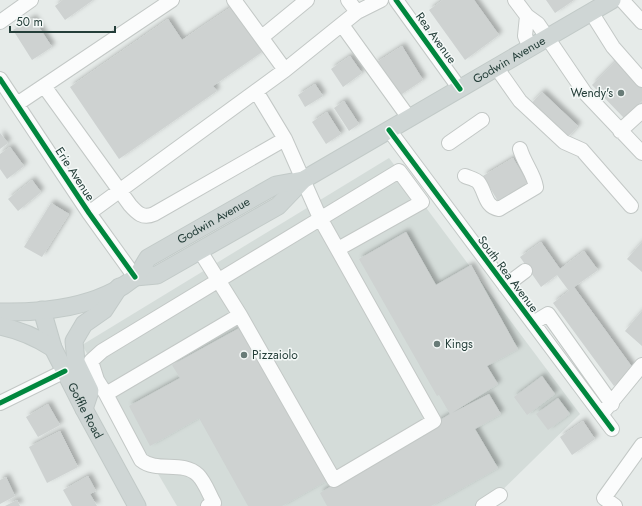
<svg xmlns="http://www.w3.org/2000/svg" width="642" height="506" font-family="Jost,sans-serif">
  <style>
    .built { fill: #d4dcd9 }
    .building { fill: #ced2d1; filter: url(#shadow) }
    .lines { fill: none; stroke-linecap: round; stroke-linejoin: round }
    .minor-casing { stroke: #c3c8c6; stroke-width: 16 }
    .major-casing { stroke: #c2cac8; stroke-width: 19 }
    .minor { stroke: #fbfcfc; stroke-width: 14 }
    .major { stroke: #cfd6d5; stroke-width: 17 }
    .cycleway-casing { stroke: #f5f9f8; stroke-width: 8 }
    .cycleway { stroke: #00873e; stroke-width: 5 }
    .poi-dot { fill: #687b77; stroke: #f5f9f8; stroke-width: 1.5 }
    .labels { text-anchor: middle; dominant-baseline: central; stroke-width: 3; stroke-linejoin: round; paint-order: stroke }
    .street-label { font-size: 12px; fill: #243e39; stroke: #f5f9f8 }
    .poi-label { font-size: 12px; fill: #243e39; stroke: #f5f9f8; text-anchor: start }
  </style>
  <defs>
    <filter id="shadow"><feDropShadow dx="3.5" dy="-3.5" stdDeviation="2" flood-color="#0004"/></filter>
  </defs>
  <rect width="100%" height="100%" fill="#e6ebe9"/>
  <path class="built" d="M 389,158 L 580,414 L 486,506 L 177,506 L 82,345 Z"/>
  <path class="building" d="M 63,0 L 93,0 L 65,20 L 55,6 Z
    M 443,0 L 474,0 L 499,35 L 465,60 L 429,10 Z
    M 546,0 L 574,0 L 555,13 Z
    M 231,7 L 262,52 L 213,86 L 217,91 L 119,159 L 70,87 L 168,19 L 182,40 Z
    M 33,18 L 52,47 L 32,60 L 13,30 Z
    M 402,46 L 423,80 L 396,98 L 374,64 Z
    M 350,56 L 362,73 L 343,87 L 331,69 Z
    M 618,59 L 642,85 L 642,101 L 624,118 L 592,85 Z
    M 315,84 L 323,96 L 305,107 L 298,95 Z
    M 542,92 L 578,126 L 566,139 L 530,105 Z
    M 344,101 L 359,124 L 349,131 L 334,108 Z
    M 327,112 L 341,134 L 326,144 L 312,122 Z
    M 0,133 L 8,143 L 0,149 Z
    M 10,147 L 24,166 L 7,179 L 0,169 L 0,154 Z
    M 513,158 L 529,185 L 499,203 L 483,176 Z
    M 32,180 L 41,192 L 18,211 L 8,199 Z
    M 51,203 L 69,214 L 42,257 L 24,247 Z
    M 406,232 L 436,285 L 471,265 L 518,349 L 487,366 L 498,384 L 452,413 L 489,394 L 501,414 L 475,429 L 498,468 L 431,506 L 327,506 L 320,493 L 450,414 L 439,395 L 437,396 L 359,259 Z
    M 541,242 L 560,269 L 584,251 L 598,270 L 574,287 L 635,371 L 614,386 L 553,303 L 569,291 L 557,275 L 541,287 L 520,257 Z
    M 642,242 L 642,272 L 627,259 Z
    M 642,311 L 642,346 L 625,331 Z
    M 243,326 L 328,480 L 282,506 L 248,506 L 199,418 L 150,446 L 129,406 L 180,378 L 172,365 Z
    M 542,376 L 555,394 L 527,415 L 514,397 Z
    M 558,398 L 570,414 L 548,430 L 536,414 Z
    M 48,404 L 60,425 L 38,437 L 26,417 Z
    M 583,421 L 595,439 L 572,455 L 560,437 Z
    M 60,431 L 78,467 L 47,483 L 29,447 Z
    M 88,476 L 96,491 L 90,494 L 97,506 L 72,506 L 63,490 Z
    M 6,477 L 15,496 L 0,504 L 0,480 Z
    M 17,500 L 20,506 L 5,506 Z"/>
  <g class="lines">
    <defs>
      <path id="minor" d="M 348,0 L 357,12
        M 396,0 L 460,89
        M 515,0 L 527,16
        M 622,0 L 642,22
        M 591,12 L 613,47 L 642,80
        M 0,22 L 31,0
        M 342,25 L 409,118
        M 262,37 L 307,0
        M 530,48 L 525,36 L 527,16 L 538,24 L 585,93 L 642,153
        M 496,67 L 520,101 L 564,142 L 582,150 L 631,206
        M 285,70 L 357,12 L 381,0
        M 0,79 L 89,213 L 135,277
        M 44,86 L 130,205 C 137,213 143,219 154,214 L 285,139
        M 17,104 L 172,0
        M 389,130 L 612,429
        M 620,131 L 642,111
        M 449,143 L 482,120
        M 465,176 C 469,178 476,179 479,183 C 486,193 485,207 499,209 L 536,187 C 534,174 524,163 520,149
        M 89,213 L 285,70 L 234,0
        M 200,251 L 240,315 L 334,480 L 434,421 L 320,218 L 285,139 L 256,91
        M 505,286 L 525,271
        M 240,315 L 106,394 L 97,380 L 91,361 L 102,351 L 399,171 L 422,202 L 338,249
        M 533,323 L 548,314 L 612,404
        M 106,394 L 141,460 C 157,473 183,460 198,475 C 205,482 209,494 214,503 L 208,506
        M 0,403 L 65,371
        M 605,410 L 642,365
        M 483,506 L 500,495
        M 615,506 L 604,498 L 642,445"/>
      <g id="major">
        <path id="s1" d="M 135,277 L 157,275 L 278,206 L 303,180 L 612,0"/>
        <path id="s2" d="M 42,310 L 53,348 L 84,409 L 137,506"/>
        <path id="s3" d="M 0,312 C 44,313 99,307 134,278 C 140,273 144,264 148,258 L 276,185 L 303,180"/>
        <path d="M 0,326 C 20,330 36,337 53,348"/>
        <path d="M 84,409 L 90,391 L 76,362 L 74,341 L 84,324 L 104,310 L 119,287"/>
      </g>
    </defs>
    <use href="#minor" class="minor-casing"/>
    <use href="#major" class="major-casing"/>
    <use href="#minor" class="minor"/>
    <use href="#major" class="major"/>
    <defs>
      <path id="cycleway" d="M 396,0 L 460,89
        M 0,79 L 89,213 L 135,277
        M 389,130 L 612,429
        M 0,403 L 65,371"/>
    </defs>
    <use href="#cycleway" class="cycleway-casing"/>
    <use href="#cycleway" class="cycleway"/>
  </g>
  <g class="poi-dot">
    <circle cx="621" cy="93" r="4"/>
    <circle cx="437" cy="344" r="4"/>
    <circle cx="244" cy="355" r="4"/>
  </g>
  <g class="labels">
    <g class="street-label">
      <text transform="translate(436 38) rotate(54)">Rea Avenue</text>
      <text stroke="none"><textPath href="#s1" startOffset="436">Godwin Avenue</textPath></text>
      <text transform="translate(75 174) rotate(57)">Erie Avenue</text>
      <text stroke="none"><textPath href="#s3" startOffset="241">Godwin Avenue</textPath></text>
      <text transform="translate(508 274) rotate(53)">South Rea Avenue</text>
      <text stroke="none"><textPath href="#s2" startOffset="110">Goffle Road</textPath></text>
    </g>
    <g class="poi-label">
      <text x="613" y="93" text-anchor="end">Wendy's</text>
      <text x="445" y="344">Kings</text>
      <text x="252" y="355">Pizzaiolo</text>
    </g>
  </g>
  <path d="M10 26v6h105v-6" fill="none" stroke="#243e39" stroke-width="2"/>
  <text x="16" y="26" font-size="12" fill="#243e39" stroke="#f5f9f8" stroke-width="3" paint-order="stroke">50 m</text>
</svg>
